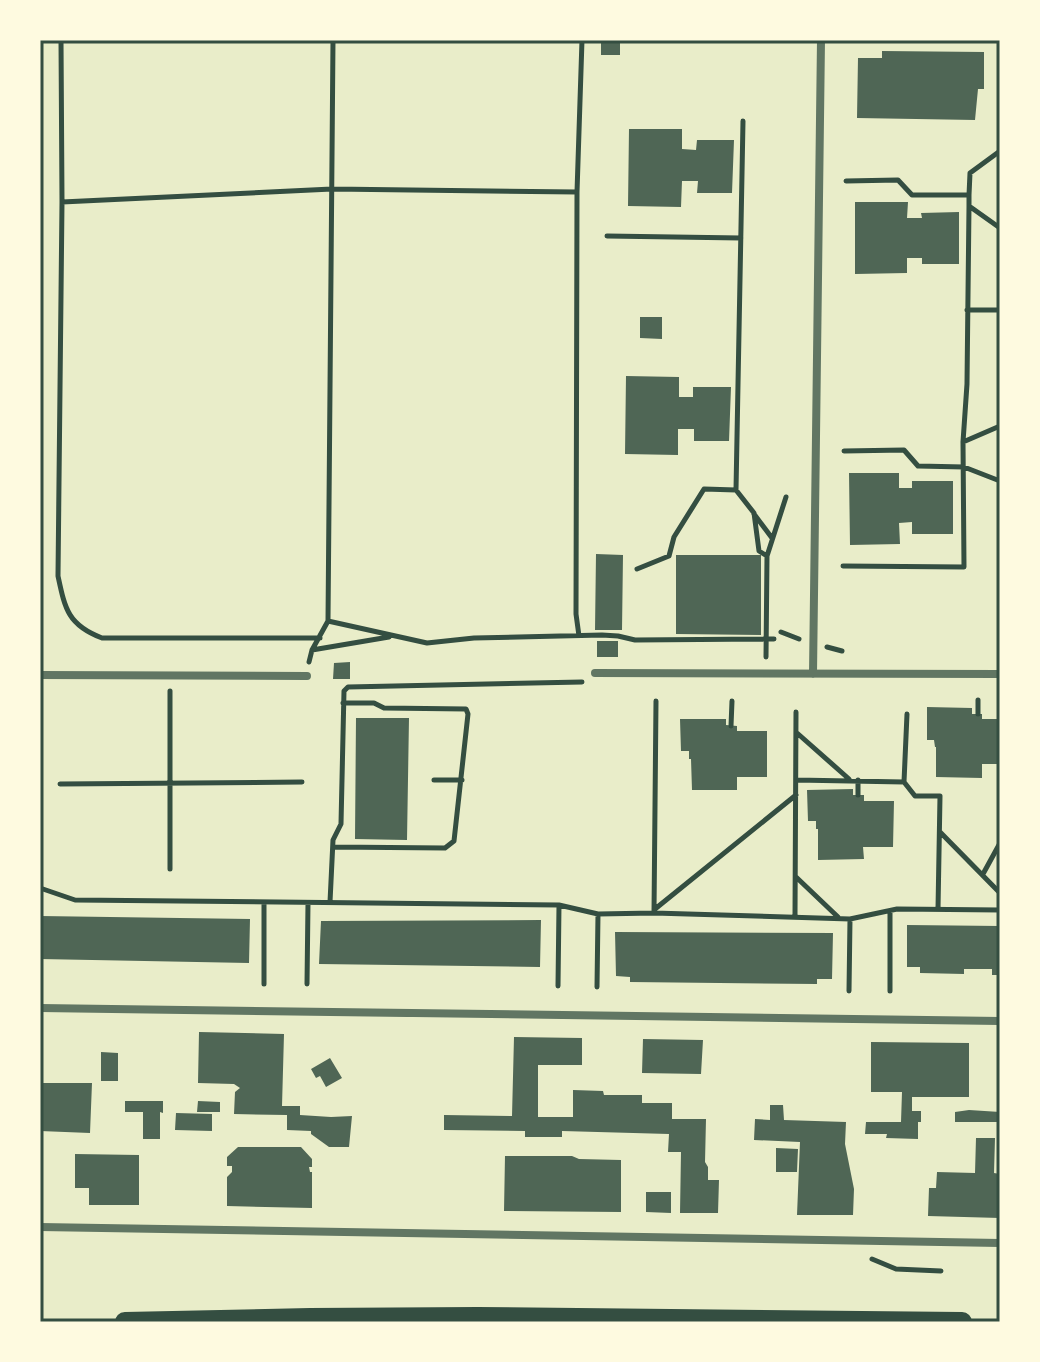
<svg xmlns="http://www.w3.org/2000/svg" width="1040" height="1362" font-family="'PT Sans Narrow',sans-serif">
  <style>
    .building { fill: #4f6655 }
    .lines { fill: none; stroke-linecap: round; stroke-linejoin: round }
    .path { stroke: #344e41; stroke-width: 5 }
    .minor { stroke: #617663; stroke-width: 8 }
    .primary { stroke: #344e41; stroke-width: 20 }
    .neatline { fill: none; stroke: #344e41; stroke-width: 3 }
  </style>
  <rect width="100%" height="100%" fill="#e9edc9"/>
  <path class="building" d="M 601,40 L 620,40 L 620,55 L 601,55 Z
    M 882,51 L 984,52 L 984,89 L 978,89 L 975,120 L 857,118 L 858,58 L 882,58 Z
    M 629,129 L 682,129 L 682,149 L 696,150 L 697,140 L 734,140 L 732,193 L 697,193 L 698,181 L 682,181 L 681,207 L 628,206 Z
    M 855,202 L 908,202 L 907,218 L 922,218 L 921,213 L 959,212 L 959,264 L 922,264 L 922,258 L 907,258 L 907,273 L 855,274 Z
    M 640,317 L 662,317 L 662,339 L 640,338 Z
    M 626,376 L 679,377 L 679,397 L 693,397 L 693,387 L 731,387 L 729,441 L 694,441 L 694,429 L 678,429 L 678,455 L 625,454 Z
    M 849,473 L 899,473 L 899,488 L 912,488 L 912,481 L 953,481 L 953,534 L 912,534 L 912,522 L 899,523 L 900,544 L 850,545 Z
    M 596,554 L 623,555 L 622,630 L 595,630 Z
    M 676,555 L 761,555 L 761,635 L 676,634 Z
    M 597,641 L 618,641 L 618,657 L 597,657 Z
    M 350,662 L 350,679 L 333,679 L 334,663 Z
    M 927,707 L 972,708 L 972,714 L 982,714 L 982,719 L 1000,719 L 1000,764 L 982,764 L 982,778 L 936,777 L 936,747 L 935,747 L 934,740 L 927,740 Z
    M 356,718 L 409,718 L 407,840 L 355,839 Z
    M 680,719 L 726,719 L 726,725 L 737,726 L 737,731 L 767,731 L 767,777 L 737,777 L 737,790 L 692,790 L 691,759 L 689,759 L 689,751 L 681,751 Z
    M 853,789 L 853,795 L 864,795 L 864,801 L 894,801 L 893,847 L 863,847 L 864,859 L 818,860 L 818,829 L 816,829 L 816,821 L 808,821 L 807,790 Z
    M 40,916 L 250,919 L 249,963 L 40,959 Z
    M 541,920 L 540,967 L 319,964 L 321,921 Z
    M 907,925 L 1000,926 L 1000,975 L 992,975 L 992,969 L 964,969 L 964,974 L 920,973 L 920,967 L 907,967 Z
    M 615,932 L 833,933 L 832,979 L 817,979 L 817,984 L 630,982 L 630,977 L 616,976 Z
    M 199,1032 L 284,1034 L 282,1106 L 300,1106 L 300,1115 L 331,1117 L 352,1116 L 349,1147 L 329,1147 L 311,1134 L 311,1131 L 287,1130 L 287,1115 L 234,1114 L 235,1092 L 240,1088 L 234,1084 L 198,1083 Z
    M 514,1037 L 582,1038 L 582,1065 L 538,1065 L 538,1117 L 573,1117 L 573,1090 L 603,1091 L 604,1095 L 642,1095 L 642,1103 L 672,1103 L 672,1119 L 706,1119 L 705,1162 L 708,1167 L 708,1180 L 719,1180 L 718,1213 L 680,1213 L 681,1152 L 668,1152 L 669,1134 L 562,1131 L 562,1137 L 525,1137 L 525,1131 L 444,1130 L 444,1115 L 512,1116 Z
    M 643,1039 L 703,1040 L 701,1074 L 642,1073 Z
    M 871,1042 L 969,1043 L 969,1097 L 912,1097 L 912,1111 L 921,1111 L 921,1122 L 918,1122 L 918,1139 L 886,1138 L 887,1134 L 865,1134 L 866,1122 L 901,1122 L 902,1092 L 871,1092 Z
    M 101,1052 L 118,1053 L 118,1081 L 101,1081 Z
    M 330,1058 L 342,1078 L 326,1087 L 320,1076 L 316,1078 L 311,1069 Z
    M 40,1083 L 92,1083 L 90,1133 L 40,1131 Z
    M 125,1101 L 163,1101 L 163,1113 L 160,1112 L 160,1139 L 143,1139 L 143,1112 L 125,1112 Z
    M 198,1101 L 220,1102 L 220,1112 L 197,1112 Z
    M 770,1105 L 783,1105 L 784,1120 L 846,1122 L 845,1144 L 854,1189 L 853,1215 L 797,1215 L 800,1142 L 754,1140 L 755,1119 L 770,1120 Z
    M 969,1110 L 1000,1112 L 1000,1122 L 955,1122 L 955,1112 Z
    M 176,1113 L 212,1114 L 212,1131 L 175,1130 Z
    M 976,1138 L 995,1138 L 994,1173 L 1000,1174 L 1000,1218 L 928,1216 L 929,1188 L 936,1188 L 937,1172 L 975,1173 Z
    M 238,1147 L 301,1147 L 312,1159 L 312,1167 L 309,1167 L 310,1172 L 312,1172 L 312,1208 L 227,1206 L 227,1177 L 232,1172 L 232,1166 L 227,1166 L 227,1157 Z
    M 776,1148 L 798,1149 L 797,1172 L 776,1172 Z
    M 75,1154 L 139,1155 L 139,1205 L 89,1205 L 89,1188 L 75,1188 Z
    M 505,1156 L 572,1156 L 579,1159 L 621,1160 L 621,1212 L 504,1211 Z
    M 646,1192 L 671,1192 L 671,1213 L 646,1212 Z"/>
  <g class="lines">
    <path class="path" d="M 61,40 L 62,202 L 58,576 C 65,609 68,625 102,638 L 320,638
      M 846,181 L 898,180 L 912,195 L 969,195 L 969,206 L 1000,228
      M 969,195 L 970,173 L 1000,151
      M 62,202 L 332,189 L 577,192
      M 607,236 L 741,238
      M 967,310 L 1000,310
      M 963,442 L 1000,426
      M 844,451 L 904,450 L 918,466 L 964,467 L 1000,481
      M 736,490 L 754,513 L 759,551 L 767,556
      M 754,514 L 772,538
      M 843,566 L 964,567 L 963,442 L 967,384 L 969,206
      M 637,569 L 669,556 L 674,537 L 704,489 L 736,490 L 743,121
      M 328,621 L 427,643 L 474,638 L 602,635 L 618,636 L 635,640 L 774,639
      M 781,632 L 799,639
      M 579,636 L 576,614 L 577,192 L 582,40
      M 827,647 L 842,651
      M 312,650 L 389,637
      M 766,657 L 767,556 L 786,497
      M 309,662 L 312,650 L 328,621 L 333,40
      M 907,714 L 904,782 L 915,796 L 940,796 L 938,909
      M 978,714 L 978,700
      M 731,726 L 732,701
      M 797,733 L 849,779
      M 434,780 L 462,780
      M 796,780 L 904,782
      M 858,780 L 858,795
      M 60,784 L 302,782
      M 940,832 L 1000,893
      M 333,847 L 445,848 L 454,841 L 468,714 L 466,709 L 384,708 L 374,703 L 343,703
      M 170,869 L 170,691
      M 983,874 L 1000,843
      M 796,877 L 838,917
      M 40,888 L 75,900 L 559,905 L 598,914 L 654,913 L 850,919 L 897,909 L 1000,910
      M 264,902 L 264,984
      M 330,902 L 333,840 L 341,824 L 344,691 L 348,687 L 582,682
      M 655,909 L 796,795
      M 890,911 L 890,991
      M 654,913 L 656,701
      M 795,917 L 796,712
      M 307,984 L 308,903
      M 558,986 L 559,905
      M 597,987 L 598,914
      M 849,991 L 850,919
      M 872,1259 L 896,1269 L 941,1271"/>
    <path class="minor" d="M 595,673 L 1000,674
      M 813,674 L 821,40
      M 40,675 L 307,676
      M 40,1008 L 1000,1021
      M 40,1227 L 1000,1243"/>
    <path class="primary" d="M 125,1322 L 310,1318 L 478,1317 L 962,1322"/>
  </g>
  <rect width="1040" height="1362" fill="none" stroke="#fefae0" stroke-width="84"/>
  <rect x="42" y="42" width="956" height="1278" class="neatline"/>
</svg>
